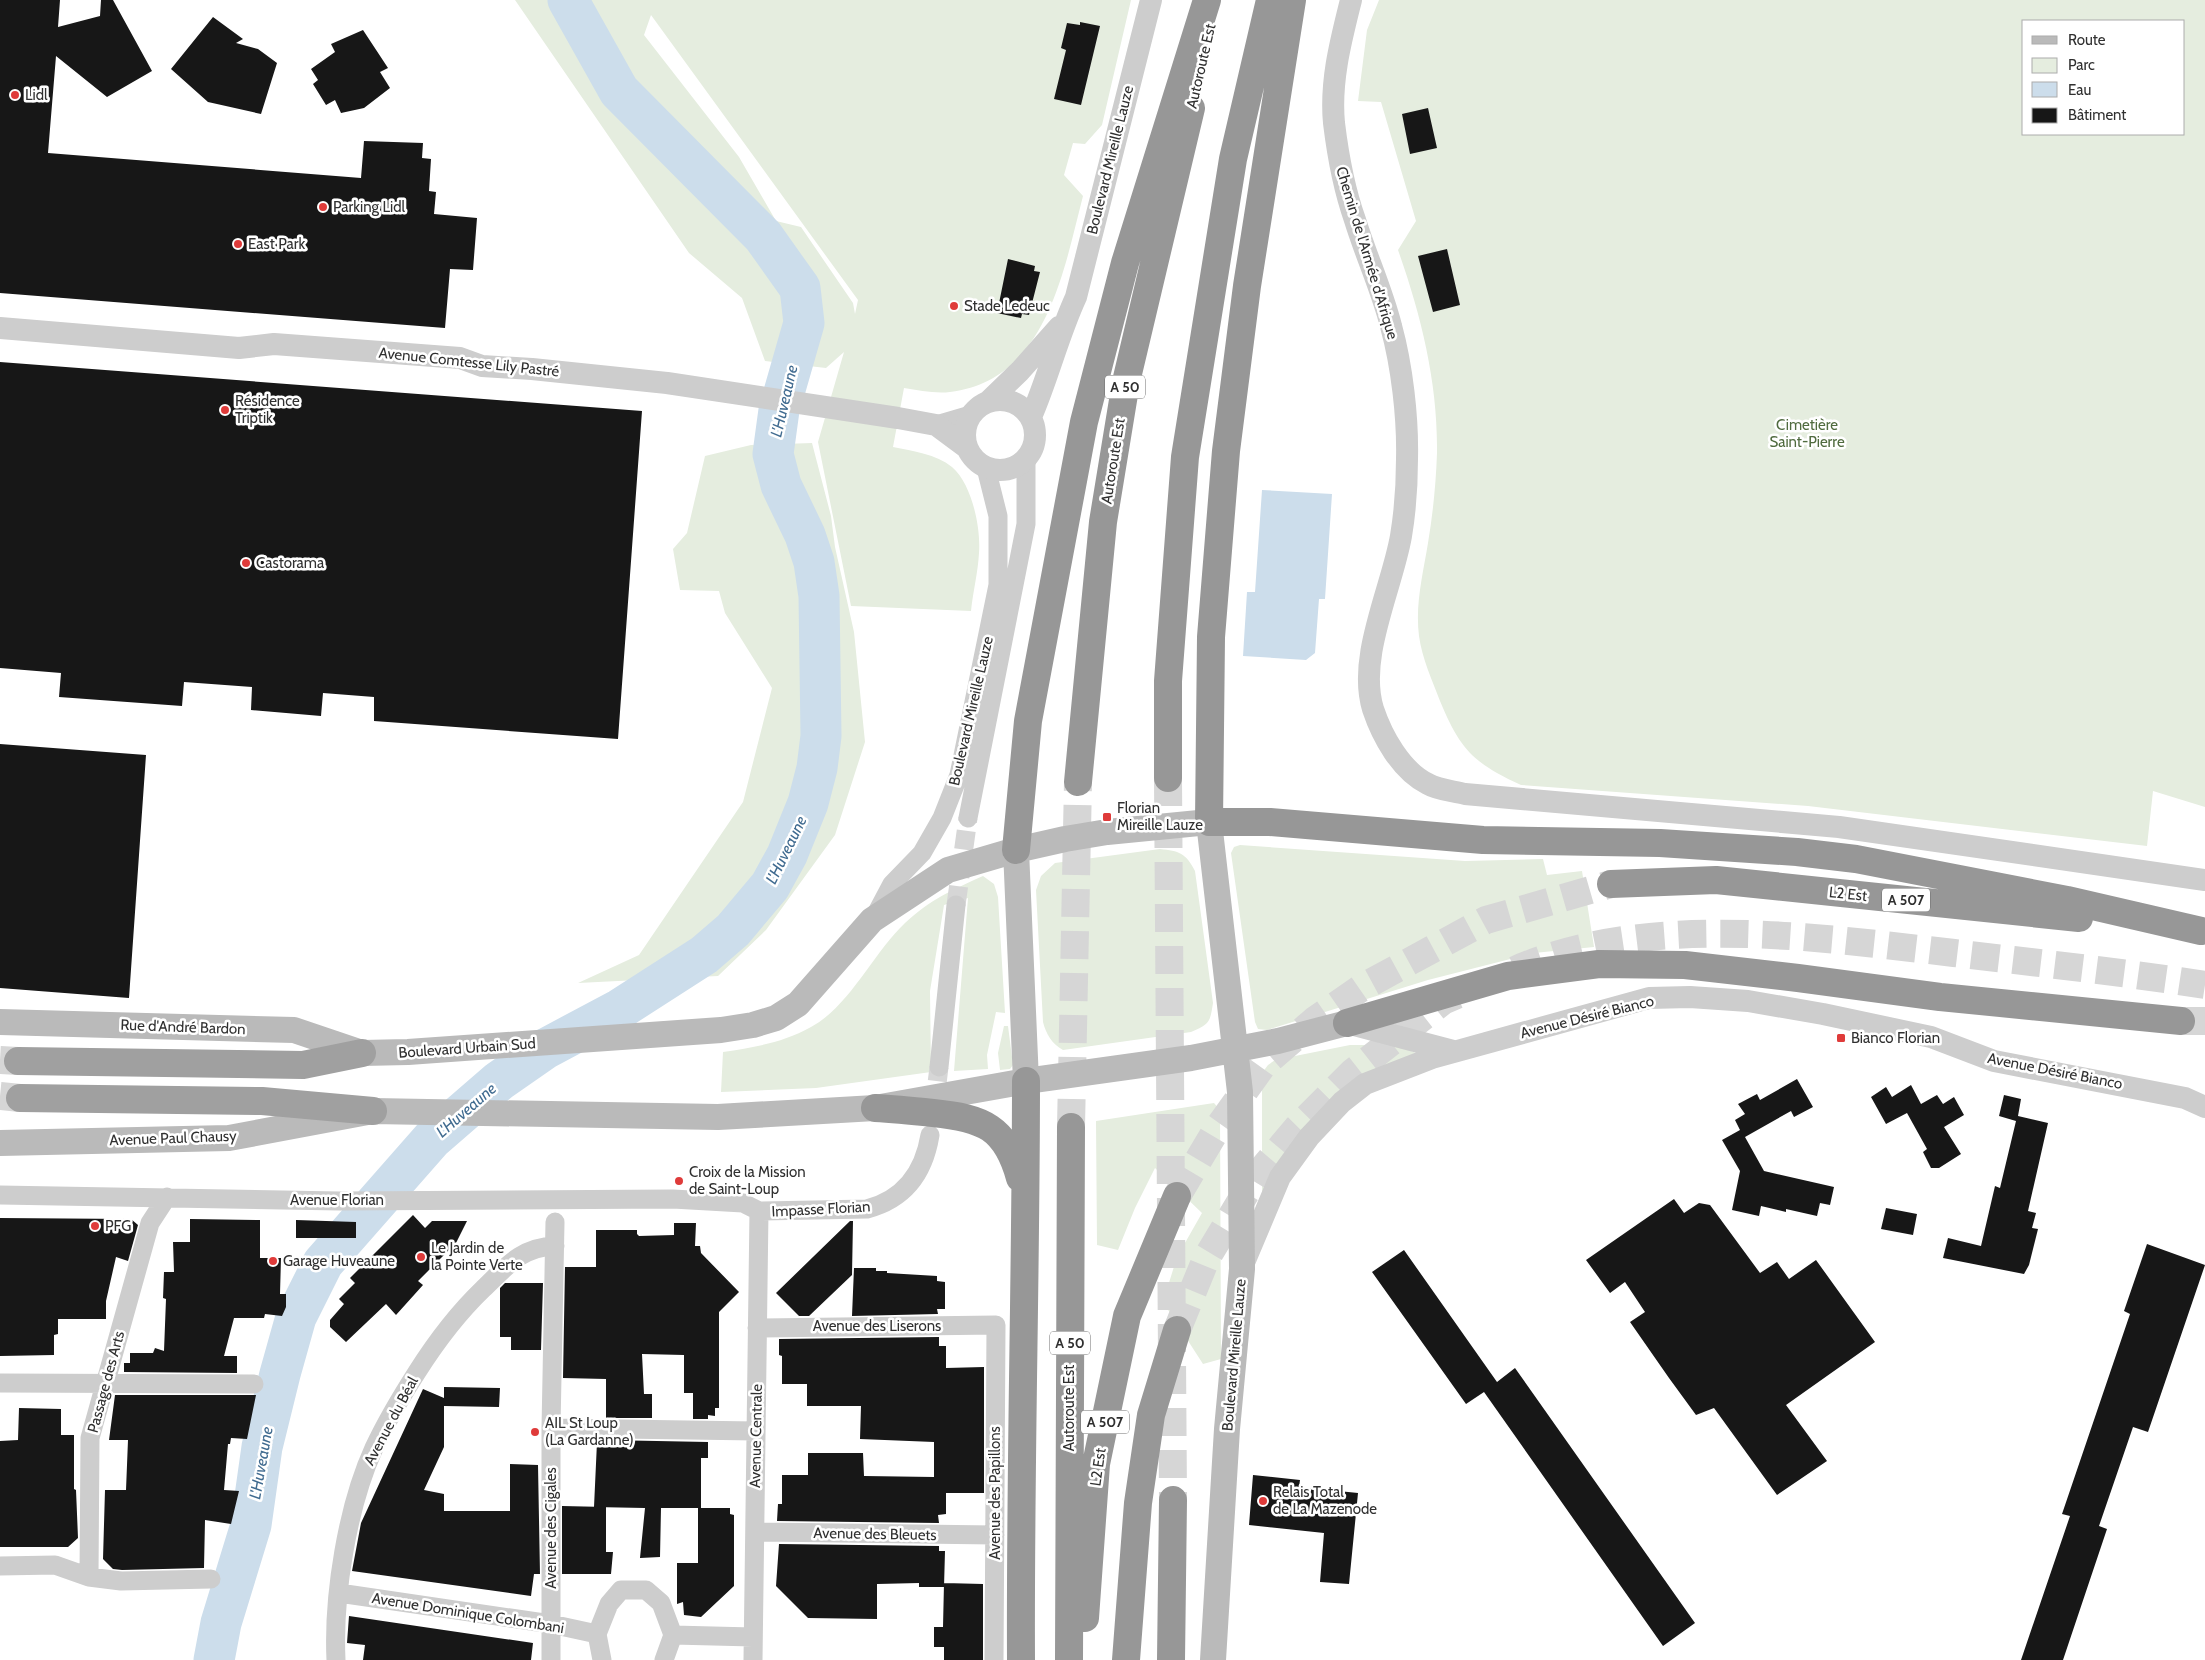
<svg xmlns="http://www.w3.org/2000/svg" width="2205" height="1660" font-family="Cabin,sans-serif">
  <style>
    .green { fill: #e5eddf; fill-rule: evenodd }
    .water { fill: #ccddeb }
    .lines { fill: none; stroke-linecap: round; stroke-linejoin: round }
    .river { stroke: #ccddeb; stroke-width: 41 }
    .building { fill: #171717 }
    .minor-tunnel { stroke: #d6d6d6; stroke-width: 19; stroke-dasharray: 19 9; stroke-linecap: butt }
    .trunk-tunnel { stroke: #d6d6d6; stroke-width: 28; stroke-dasharray: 28 14; stroke-linecap: butt }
    .motorway-tunnel { stroke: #d6d6d6; stroke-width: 28; stroke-dasharray: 28 14; stroke-linecap: butt }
    .minor { stroke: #cdcdcd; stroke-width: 19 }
    .tertiary { stroke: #cdcdcd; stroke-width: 22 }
    .secondary { stroke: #bababa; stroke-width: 26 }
    .trunk { stroke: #a0a0a0; stroke-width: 28 }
    .motorway { stroke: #979797; stroke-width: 28 }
    .poi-dot { fill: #df3b3a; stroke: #fff; stroke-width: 2 }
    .labels { text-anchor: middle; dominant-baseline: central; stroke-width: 5; stroke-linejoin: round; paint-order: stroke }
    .shield { fill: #fff; stroke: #6e6e6e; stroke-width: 1 }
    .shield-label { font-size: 14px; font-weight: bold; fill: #303030 }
    .street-label { font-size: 15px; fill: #303030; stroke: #fff }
    .poi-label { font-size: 15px; fill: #303030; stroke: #fff; text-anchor: start }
    .park-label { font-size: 15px; fill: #506b3f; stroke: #fff }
    .water-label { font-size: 16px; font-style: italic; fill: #406b90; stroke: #fff }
  </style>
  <rect width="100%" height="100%" fill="#fff"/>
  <path class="green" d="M 515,0 L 1131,0 L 1102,125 L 1085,144 L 1073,143 L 1064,175 L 1083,196 C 1063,273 1046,380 950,392 C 935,394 919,390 904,388 L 893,447 C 913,451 936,454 952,467 C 972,484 981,528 979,553 C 978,572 973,592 971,611 L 851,606 L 818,442 L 844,352 L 826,368 L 765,361 L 742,298 L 689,253 ZM 651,15 L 858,300 L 855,314 L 853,303 L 801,227 L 776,221 L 739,157 L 644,35 Z
    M 1379,0 L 2205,0 L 2205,807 L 2153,791 L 2147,846 L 1808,806 L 1521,785 C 1473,763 1460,749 1440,701 C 1432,680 1422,658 1419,636 C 1415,604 1423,574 1428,543 C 1433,513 1436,483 1437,453 C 1438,383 1421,315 1398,250 L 1416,221 L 1381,102 L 1358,101 L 1367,30 ZM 2024,21 L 2184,21 L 2184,134 L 2024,134 Z
    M 812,443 L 831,516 L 835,547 L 854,632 L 865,742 L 835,835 L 766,930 L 718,976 L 578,983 L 639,955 L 743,802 L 772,688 L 725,613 L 719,591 L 680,590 L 673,549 L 687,533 L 705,456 L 751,445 Z
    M 1240,845 L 1465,861 L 1543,859 L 1547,875 L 1582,871 L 1594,947 L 1534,953 L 1428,980 L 1267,1030 L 1258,1029 L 1255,1022 L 1231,853 L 1234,847 Z
    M 1160,849 C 1179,851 1186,853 1195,871 L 1213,1003 C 1210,1022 1210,1024 1191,1032 L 1063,1050 C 1052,1044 1046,1034 1043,1022 L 1036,890 L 1041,876 L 1055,863 Z
    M 983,876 L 994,884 L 998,897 L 1005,1013 L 996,1012 L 987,1055 L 988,1069 L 954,1071 L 968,898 L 944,905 L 930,991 L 931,1072 L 816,1088 L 721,1092 L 723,1052 C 755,1047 782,1043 811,1027 C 850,1006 873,953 905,923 C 931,899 952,890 983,876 Z
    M 1004,1026 L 1008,1026 L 1013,1065 L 1010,1069 L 1000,1070 L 998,1053 Z
    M 1350,1045 L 1397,1045 L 1418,1054 L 1348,1088 L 1262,1196 L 1262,1073 L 1268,1065 L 1275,1060 Z
    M 1214,1103 L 1220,1110 L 1221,1359 L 1203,1364 L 1163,1302 L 1177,1257 L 1202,1213 L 1155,1168 L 1135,1208 L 1118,1250 L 1097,1245 L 1096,1121 Z"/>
  <path class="water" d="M 1262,490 L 1332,494 L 1325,599 L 1319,599 L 1315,653 L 1306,660 L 1243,656 L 1247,592 L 1255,592 Z"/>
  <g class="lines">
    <path class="river" d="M 214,1660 L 221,1623 L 251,1525 L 262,1447 L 280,1374 L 296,1317 L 323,1263 L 432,1139 L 499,1081 L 545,1049 L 620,1009 L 704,955 L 733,930 L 770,886 L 787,855 L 808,803 L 817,768 L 821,736 L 819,596 L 814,562 L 805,535 L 781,485 L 773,454 L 779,410 L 804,323 L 800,288 L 763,236 L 619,91 L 568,0"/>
  </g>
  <path class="building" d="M 0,0 L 60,0 L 58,27 L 100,16 L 101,0 L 113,0 L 152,71 L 107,97 L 56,56 L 48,153 L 361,178 L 364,141 L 423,143 L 422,158 L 431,159 L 429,191 L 436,192 L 434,214 L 477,218 L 473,270 L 450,269 L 445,328 L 0,293 Z
    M 213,17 L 243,39 L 236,43 L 258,49 L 277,63 L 261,114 L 208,102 L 171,69 Z
    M 1080,22 L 1100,26 L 1081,105 L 1054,99 L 1066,50 L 1061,48 L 1067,23 L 1080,25 Z
    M 363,30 L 388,68 L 380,72 L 390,88 L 364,108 L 341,113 L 335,100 L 326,105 L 313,84 L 318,80 L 311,69 L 335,52 L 331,44 Z
    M 1428,108 L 1437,148 L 1410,154 L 1402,114 Z
    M 1447,249 L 1460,305 L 1433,312 L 1418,256 Z
    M 1008,259 L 1035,266 L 1034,271 L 1040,272 L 1029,315 L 1022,314 L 1021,318 L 997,313 Z
    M 0,362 L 642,411 L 618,739 L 374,721 L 374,697 L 323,693 L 321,716 L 251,710 L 252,687 L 184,682 L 182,706 L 59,697 L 61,673 L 0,668 Z
    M 0,744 L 146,755 L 129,998 L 0,988 Z
    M 1797,1079 L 1813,1107 L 1794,1117 L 1791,1111 L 1745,1137 L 1764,1171 L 1834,1187 L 1830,1205 L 1820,1203 L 1817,1216 L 1786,1209 L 1786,1212 L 1761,1206 L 1759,1216 L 1732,1210 L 1740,1171 L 1722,1140 L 1740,1130 L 1735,1120 L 1745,1114 L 1738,1104 L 1757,1094 L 1760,1100 Z
    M 1911,1085 L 1921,1104 L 1937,1095 L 1943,1104 L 1954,1097 L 1964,1115 L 1944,1127 L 1961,1154 L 1939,1168 L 1931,1168 L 1923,1152 L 1927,1149 L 1907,1113 L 1886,1124 L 1871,1097 L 1886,1087 L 1892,1097 Z
    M 2004,1095 L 2021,1099 L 2018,1116 L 2048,1123 L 2028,1211 L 2036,1213 L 2032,1228 L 2038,1229 L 2029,1265 L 2024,1274 L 1943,1258 L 1948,1238 L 1981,1246 L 1995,1186 L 2000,1188 L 2016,1121 L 1999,1116 Z
    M 1674,1199 L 1684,1213 L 1699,1203 L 1710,1205 L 1760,1273 L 1777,1262 L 1789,1279 L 1816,1260 L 1875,1342 L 1786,1405 L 1827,1461 L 1777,1495 L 1714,1408 L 1696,1415 L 1669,1378 L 1630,1322 L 1645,1312 L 1625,1282 L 1610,1293 L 1586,1260 Z
    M 1886,1208 L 1917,1214 L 1913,1235 L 1881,1229 Z
    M 413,1215 L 425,1228 L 432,1221 L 467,1221 L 456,1243 L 418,1281 L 423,1285 L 396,1315 L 386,1304 L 346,1342 L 330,1327 L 330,1320 L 344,1304 L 339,1299 L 355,1283 L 350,1278 Z
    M 0,1218 L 131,1219 L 138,1225 L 128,1261 L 116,1257 L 106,1301 L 106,1319 L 58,1319 L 58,1334 L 54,1335 L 54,1355 L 0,1356 Z
    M 190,1219 L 260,1220 L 260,1258 L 281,1258 L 280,1294 L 286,1294 L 286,1307 L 282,1316 L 265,1314 L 264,1318 L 234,1318 L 224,1356 L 237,1356 L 237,1373 L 124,1372 L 124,1363 L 130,1363 L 130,1353 L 153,1353 L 155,1348 L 164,1351 L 166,1299 L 163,1298 L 164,1272 L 174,1272 L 173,1242 L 190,1242 Z
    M 296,1220 L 356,1222 L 356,1238 L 296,1238 Z
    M 850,1221 L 853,1221 L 852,1275 L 809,1316 L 799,1316 L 776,1293 Z
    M 674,1223 L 696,1223 L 695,1246 L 700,1246 L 701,1253 L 739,1292 L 719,1312 L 719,1408 L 715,1408 L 715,1416 L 708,1415 L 708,1419 L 693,1419 L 693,1393 L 684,1393 L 684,1355 L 642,1354 L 644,1394 L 652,1394 L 652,1418 L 606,1418 L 606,1379 L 563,1378 L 565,1267 L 596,1267 L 596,1230 L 637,1230 L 637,1234 L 639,1236 L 674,1235 Z
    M 2147,1244 L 2205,1265 L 2148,1432 L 2133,1427 L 2099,1526 L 2107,1529 L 2063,1660 L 2021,1660 L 2070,1516 L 2062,1514 L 2130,1314 L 2124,1311 Z
    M 1404,1250 L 1497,1382 L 1515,1368 L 1695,1623 L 1663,1646 L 1484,1392 L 1466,1404 L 1372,1272 Z
    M 854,1268 L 876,1268 L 876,1271 L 887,1271 L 887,1273 L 937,1276 L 937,1281 L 945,1282 L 945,1309 L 937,1309 L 938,1314 L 852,1316 Z
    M 505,1283 L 543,1283 L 541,1350 L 511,1350 L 511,1337 L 500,1337 L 500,1288 Z
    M 939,1337 L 939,1346 L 946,1346 L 946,1368 L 984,1367 L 984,1493 L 946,1493 L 946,1514 L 938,1515 L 939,1523 L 777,1521 L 778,1504 L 782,1504 L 782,1475 L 808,1475 L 808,1453 L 863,1453 L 864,1476 L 934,1477 L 934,1442 L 860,1439 L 861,1406 L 807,1406 L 807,1384 L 782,1384 L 782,1356 L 779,1355 L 779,1339 Z
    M 444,1387 L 500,1388 L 499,1407 L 444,1406 Z
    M 423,1389 L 444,1398 L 444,1447 L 424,1490 L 444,1494 L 444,1511 L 510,1511 L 510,1464 L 538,1465 L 540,1574 L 534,1574 L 531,1596 L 352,1571 L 361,1523 Z
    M 115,1395 L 256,1395 L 247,1439 L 231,1438 L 230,1444 L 228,1444 L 224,1490 L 239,1491 L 231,1524 L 205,1520 L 204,1568 L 122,1570 L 113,1569 L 103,1559 L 105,1490 L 126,1490 L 128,1440 L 109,1440 Z
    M 19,1408 L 61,1409 L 61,1435 L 74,1435 L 74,1489 L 76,1490 L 78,1538 L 68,1547 L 0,1547 L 0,1441 L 18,1440 Z
    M 605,1440 L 708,1442 L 708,1458 L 701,1458 L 701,1508 L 730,1508 L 730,1514 L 734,1515 L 734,1586 L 701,1617 L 684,1615 L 683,1602 L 677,1604 L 677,1563 L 698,1563 L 698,1508 L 661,1508 L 660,1557 L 640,1558 L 645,1508 L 594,1507 L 597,1442 L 605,1442 Z
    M 1253,1475 L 1300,1480 L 1299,1487 L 1358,1493 L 1349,1584 L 1320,1582 L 1324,1533 L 1249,1525 Z
    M 562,1506 L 606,1507 L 606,1552 L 613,1552 L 611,1574 L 562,1574 Z
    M 779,1544 L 939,1546 L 939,1551 L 945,1551 L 944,1587 L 919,1587 L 919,1583 L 877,1584 L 877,1619 L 808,1618 L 776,1586 Z
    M 944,1583 L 983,1584 L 983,1660 L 944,1660 L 944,1647 L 934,1647 L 934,1627 L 943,1627 Z
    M 349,1616 L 533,1643 L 531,1660 L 363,1660 L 365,1645 L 347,1643 Z"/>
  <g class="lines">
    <path class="minor-tunnel" d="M 956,905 L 968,818
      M 934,1109 L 939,1067"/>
    <path class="trunk-tunnel" d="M 0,1060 L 18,1061
      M 0,1096 L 20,1098"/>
    <path class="motorway-tunnel" d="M 1168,778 L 1173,1500
      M 1515,970 C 1647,912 1815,937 1954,953 C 2038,963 2122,972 2205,985
      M 2181,1021 L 2205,1021
      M 1071,1127 L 1078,782
      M 1177,1196 L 1215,1132 L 1263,1065 L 1315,1020 L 1361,988 L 1486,920 L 1611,884
      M 1177,1330 L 1206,1259 L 1254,1179 L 1297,1128 L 1353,1072 L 1443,1001 L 1457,995"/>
    <path class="minor" d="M 936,425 L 970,415
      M 968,818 L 1026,524 L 1026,459
      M 875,916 L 892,884 L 922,853 L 942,818 L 959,775 L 998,585 L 998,516 L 986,468
      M 939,1067 L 956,905
      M 0,1195 L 340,1201 L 673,1199 L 743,1203 L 759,1211 L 867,1209 C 905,1199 924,1172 930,1135
      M 757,1328 L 996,1325 L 994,1660
      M 0,1383 L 254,1384
      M 551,1428 L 756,1431
      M 755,1532 L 995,1535
      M 0,1566 L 55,1565 L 89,1577 L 121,1581 L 211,1579
      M 89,1577 L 90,1438 L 150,1223 L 167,1197
      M 339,1593 L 551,1624 L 597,1634
      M 673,1635 L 753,1637
      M 336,1660 C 333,1596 347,1507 374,1448 C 386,1422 401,1397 417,1372 C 436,1342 457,1314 483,1289 C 506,1267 521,1247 555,1246
      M 551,1660 L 551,1428 L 555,1222
      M 602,1660 L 597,1634 L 609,1604 L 621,1590 L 646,1590 L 661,1603 L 673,1635 L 664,1660
      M 753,1660 L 759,1211"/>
    <path class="tertiary" d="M 1351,0 C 1341,40 1330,81 1334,123 C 1338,156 1344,189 1355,220 C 1366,256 1382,290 1391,326 C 1402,366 1408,418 1407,459 C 1407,484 1405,512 1401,536 C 1392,588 1357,657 1373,709 C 1382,736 1401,771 1428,784 C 1438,790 1454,791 1465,794 L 1839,827 L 2205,880
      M 0,328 L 239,348 L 274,344 L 460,358 L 482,366 L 532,369 L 667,383 L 898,418 L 936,425 L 967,448
      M965 435a35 35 0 1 1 70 0a35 35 0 1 1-70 0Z
      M 990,400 L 1020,371 L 1059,327
      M 1031,417 C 1048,378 1058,336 1076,297 L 1151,0
      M 1347,1023 L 1453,1051
      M 1243,1265 L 1280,1177 L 1309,1137 L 1342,1102 L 1365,1084 L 1432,1058 L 1649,998 L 1690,997 L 1748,1001 L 1823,1014 L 1931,1037 L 1994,1061 L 2185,1098 L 2205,1107"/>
    <path class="secondary" d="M 1016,850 L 1026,1081
      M 0,1022 L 294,1030 L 362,1053 L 408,1052 L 721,1030 L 753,1025 L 776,1018 L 798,1004 L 872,920 L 948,870 L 1016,850 L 1065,839 L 1107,832 L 1209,822 L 1240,1092 L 1242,1269 L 1227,1429 L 1213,1660
      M 0,1143 L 229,1138 L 373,1111 L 718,1117 L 875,1108 L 1026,1081 L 1191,1058 L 1278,1041 L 1347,1023"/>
    <path class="trunk" d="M 18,1061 L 303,1065 L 362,1053
      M 20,1098 L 262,1101 L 373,1111"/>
    <path class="motorway" d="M 1292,0 L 1247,286 L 1226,451 L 1211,637 L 1209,822 L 1270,822 L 1483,840 L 1660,843 L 1797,852 L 1856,859 L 2067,900 L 2201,931
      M 1168,778 L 1168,681 L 1185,457 L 1233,159 L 1270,0
      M 1078,782 L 1103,522 L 1126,382 L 1191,108
      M 1016,850 L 1028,721 L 1084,422 L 1125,263 L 1207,0
      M 1611,884 L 1716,880 L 2079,918
      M 1347,1023 L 1508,976 L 1599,964 L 1685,965 L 1798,978 L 1940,997 L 2181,1021
      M 875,1108 C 894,1109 914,1111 933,1113 C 983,1118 1006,1127 1020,1178
      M 1085,1618 L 1096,1464 L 1127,1316 L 1177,1196
      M 1021,1660 C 1020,1467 1026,1274 1026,1081
      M 1069,1660 L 1071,1127
      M 1126,1660 L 1138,1503 L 1151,1415 L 1177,1330
      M 1171,1660 L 1173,1500"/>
  </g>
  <g class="poi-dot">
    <circle cx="15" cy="95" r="5"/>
    <circle cx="323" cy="207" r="5"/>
    <circle cx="238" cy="244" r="5"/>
    <circle cx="954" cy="306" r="5"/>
    <circle cx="225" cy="410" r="5"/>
    <circle cx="246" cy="563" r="5"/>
    <rect x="1102" y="812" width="10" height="10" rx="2.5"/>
    <rect x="1836" y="1033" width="10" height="10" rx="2.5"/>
    <circle cx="679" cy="1181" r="5"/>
    <circle cx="95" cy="1226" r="5"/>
    <circle cx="421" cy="1257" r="5"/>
    <circle cx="273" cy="1261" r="5"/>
    <circle cx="535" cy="1432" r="5"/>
    <circle cx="1263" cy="1501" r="5"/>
  </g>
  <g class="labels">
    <g class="shield">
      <rect x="1105" y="375.5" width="40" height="23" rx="4"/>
      <rect x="1882" y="888.5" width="48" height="23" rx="4"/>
      <rect x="1050" y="1331.5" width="40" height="23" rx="4"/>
      <rect x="1081" y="1410.5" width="48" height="23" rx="4"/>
    </g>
    <g class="shield-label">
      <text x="1125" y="387">A 50</text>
      <text x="1906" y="900">A 507</text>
      <text x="1070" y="1343">A 50</text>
      <text x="1105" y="1422">A 507</text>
    </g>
    <g class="street-label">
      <text transform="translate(1201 66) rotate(-77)">Autoroute Est</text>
      <text transform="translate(1110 160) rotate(-76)">Boulevard Mireille Lauze</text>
      <text transform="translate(1367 253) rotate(73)">Chemin de l'Armée d'Afrique</text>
      <text transform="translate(469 362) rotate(6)">Avenue Comtesse Lily Pastré</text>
      <text transform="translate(1113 461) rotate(-81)">Autoroute Est</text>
      <text transform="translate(971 711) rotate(-77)">Boulevard Mireille Lauze</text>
      <text transform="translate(1848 894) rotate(6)">L2 Est</text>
      <text transform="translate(1587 1017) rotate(-14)">Avenue Désiré Bianco</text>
      <text transform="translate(183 1027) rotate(2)">Rue d'André Bardon</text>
      <text transform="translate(467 1048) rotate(-4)">Boulevard Urbain Sud</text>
      <text transform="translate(2055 1071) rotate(11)">Avenue Désiré Bianco</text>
      <text transform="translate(173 1138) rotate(-2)">Avenue Paul Chausy</text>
      <text x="337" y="1200">Avenue Florian</text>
      <text transform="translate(821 1209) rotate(-3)">Impasse Florian</text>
      <text x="877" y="1326">Avenue des Liserons</text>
      <text transform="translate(1234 1355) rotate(-85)">Boulevard Mireille Lauze</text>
      <text transform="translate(106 1382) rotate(-75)">Passage des Arts</text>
      <text transform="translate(1069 1408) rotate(-90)">Autoroute Est</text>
      <text transform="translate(391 1421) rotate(-62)">Avenue du Béal</text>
      <text transform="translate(756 1436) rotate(-89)">Avenue Centrale</text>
      <text transform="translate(1098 1467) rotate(-82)">L2 Est</text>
      <text transform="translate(995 1493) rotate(-90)">Avenue des Papillons</text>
      <text transform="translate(551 1528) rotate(-90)">Avenue des Cigales</text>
      <text transform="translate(875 1534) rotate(1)">Avenue des Bleuets</text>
      <text transform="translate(468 1613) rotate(9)">Avenue Dominique Colombani</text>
    </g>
    <g class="poi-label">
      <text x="25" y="95">Lidl</text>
      <text x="333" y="207">Parking Lidl</text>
      <text x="248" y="244">East Park</text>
      <text x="964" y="306">Stade Ledeuc</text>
      <text x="235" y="401">Résidence<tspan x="235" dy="17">Triptik</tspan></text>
      <text x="256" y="563">Castorama</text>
      <text x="1117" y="808">Florian<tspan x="1117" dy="17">Mireille Lauze</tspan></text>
      <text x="1851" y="1038">Bianco Florian</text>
      <text x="689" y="1172">Croix de la Mission<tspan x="689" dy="17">de Saint-Loup</tspan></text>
      <text x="105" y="1226">PFG</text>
      <text x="431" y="1248">Le Jardin de<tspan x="431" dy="17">la Pointe Verte</tspan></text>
      <text x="283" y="1261">Garage Huveaune</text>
      <text x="545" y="1423">AIL St Loup<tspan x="545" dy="17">(La Gardanne)</tspan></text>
      <text x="1273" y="1492">Relais Total<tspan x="1273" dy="17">de La Mazenode</tspan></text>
    </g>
    <g class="park-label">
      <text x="1807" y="425">Cimetière<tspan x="1807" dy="17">Saint-Pierre</tspan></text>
    </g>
    <g class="water-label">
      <text transform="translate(784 401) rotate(-77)">L'Huveaune</text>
      <text transform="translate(786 850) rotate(-64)">L'Huveaune</text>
      <text transform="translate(466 1110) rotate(-41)">L'Huveaune</text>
      <text transform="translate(261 1463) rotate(-80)">L'Huveaune</text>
    </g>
  </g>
  <rect x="2022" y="20" width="162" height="115" fill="#ffffff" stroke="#acacac"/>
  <rect x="2032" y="36" width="25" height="8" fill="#bababa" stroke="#acacac"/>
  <text x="2068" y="45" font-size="15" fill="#303030">Route</text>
  <rect x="2032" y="58" width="25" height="15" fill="#e5eddf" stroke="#acacac"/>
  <text x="2068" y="70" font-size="15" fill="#303030">Parc</text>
  <rect x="2032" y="82" width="25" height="15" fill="#ccddeb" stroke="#acacac"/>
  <text x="2068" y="95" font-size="15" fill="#303030">Eau</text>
  <rect x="2032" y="108" width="25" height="15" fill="#171717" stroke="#acacac"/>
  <text x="2068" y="120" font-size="15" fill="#303030">Bâtiment</text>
</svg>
